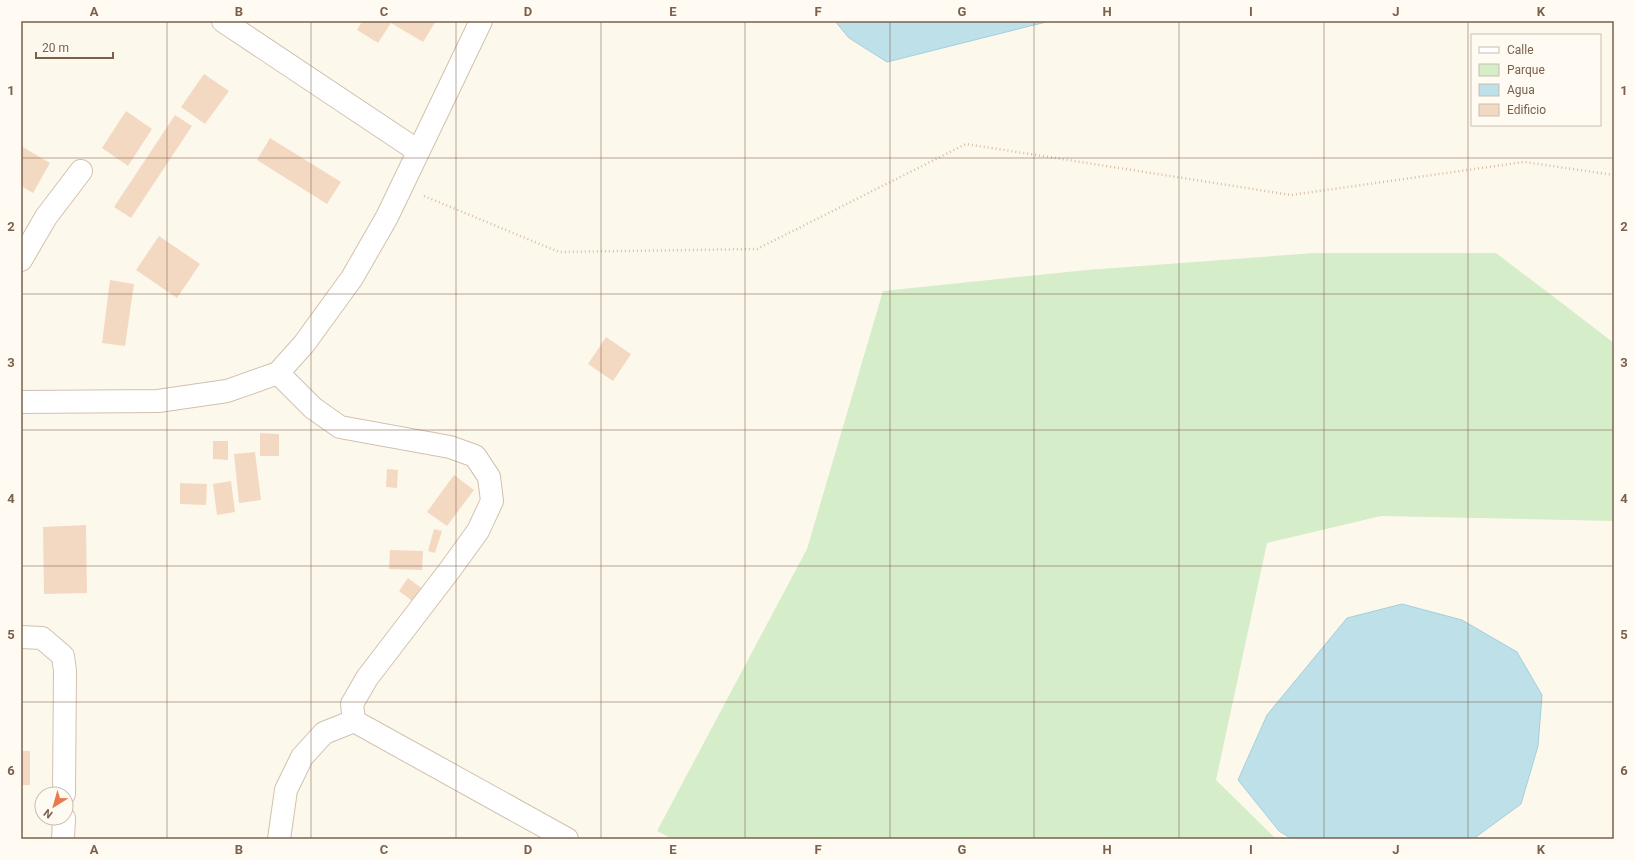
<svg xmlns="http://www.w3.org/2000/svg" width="1635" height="860" font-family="Roboto,sans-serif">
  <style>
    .green { fill: #d5edc8 }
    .water { fill: #bee0e9; stroke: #a4cfdb }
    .building { fill: #f4d9c2 }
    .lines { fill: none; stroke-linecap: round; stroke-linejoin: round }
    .minor-casing { stroke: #d2c0af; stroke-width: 24 }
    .path { stroke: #dabca4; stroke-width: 2.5; stroke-dasharray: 1 3; stroke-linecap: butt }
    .minor { stroke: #fff; stroke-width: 22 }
    .grid { fill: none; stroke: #7b604c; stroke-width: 1; stroke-opacity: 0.55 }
    .neatline { fill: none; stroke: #7b604c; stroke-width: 1.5 }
    .grid-label { font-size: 13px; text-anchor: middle; font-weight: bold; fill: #7b604c }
  </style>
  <rect width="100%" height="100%" fill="#fdf8ec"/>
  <path class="green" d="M 1314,253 L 1496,253 L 1614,343 L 1614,521 L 1381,516 L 1267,543 L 1216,780 L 1276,839 L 672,839 L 657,831 L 807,549 L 883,291 L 1087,270 Z"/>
  <path class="water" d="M 835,21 L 1050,21 L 887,62 L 849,38 Z
    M 1402,604 L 1462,620 L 1517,652 L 1542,695 L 1538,746 L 1521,804 L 1473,839 L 1292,839 L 1279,831 L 1238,780 L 1267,715 L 1347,618 Z"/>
  <path class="building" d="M 362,21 L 436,21 L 423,42 L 391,23 L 378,43 L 357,30 Z
    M 204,74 L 229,91 L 205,124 L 181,107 Z
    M 126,111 L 152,129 L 128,166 L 102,148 Z
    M 175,115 L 192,126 L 131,218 L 114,207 Z
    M 270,138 L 341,182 L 327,204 L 257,160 Z
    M 21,146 L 50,163 L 33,193 L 21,186 Z
    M 159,236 L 200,264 L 177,298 L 136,270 Z
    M 110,280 L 134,284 L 125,346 L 102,343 Z
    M 606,337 L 631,354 L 613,381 L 588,364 Z
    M 260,433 L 279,434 L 279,456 L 260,456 Z
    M 213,441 L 228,441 L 228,460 L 213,459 Z
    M 255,452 L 261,500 L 239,503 L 234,454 Z
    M 387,469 L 398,470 L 397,488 L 386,487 Z
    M 454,475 L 474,490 L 447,526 L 427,512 Z
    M 231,481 L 235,512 L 217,515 L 213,484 Z
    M 180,483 L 207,484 L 206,505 L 180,504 Z
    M 86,525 L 87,593 L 44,594 L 43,527 Z
    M 434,529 L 442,531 L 435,553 L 428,551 Z
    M 390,550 L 423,551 L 422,570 L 389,569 Z
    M 408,578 L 428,593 L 419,606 L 399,591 Z
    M 21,751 L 30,751 L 30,785 L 21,785 Z"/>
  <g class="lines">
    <defs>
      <path id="minor" d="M 223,21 L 418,151
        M 21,260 L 46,217 L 81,171
        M 278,373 L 313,408 L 340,427 L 450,447 L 475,456 L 489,477 L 492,501 L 478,531 L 449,571 L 367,678 L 352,704 L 354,721 L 567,839
        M 21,402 L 158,401 L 227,391 L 278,373 L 304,344 L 352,278 L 387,217 L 481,21
        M 21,637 L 42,638 L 63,656 L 65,671 L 64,794
        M 63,839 L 64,818
        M 279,839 L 286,790 L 302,757 L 324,733 L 354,721"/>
    </defs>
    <use href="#minor" class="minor-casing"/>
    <path class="path" d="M 424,196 L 559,252 L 757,249 L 966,144 L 1291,195 L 1524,162 L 1614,175"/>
    <use href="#minor" class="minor"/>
  </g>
  <path class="grid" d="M 167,21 L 167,839M 311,21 L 311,839M 456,21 L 456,839M 601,21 L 601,839M 745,21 L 745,839M 890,21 L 890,839M 1034,21 L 1034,839M 1179,21 L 1179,839M 1324,21 L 1324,839M 1468,21 L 1468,839M 21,158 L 1614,158M 21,294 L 1614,294M 21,430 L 1614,430M 21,566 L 1614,566M 21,702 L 1614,702"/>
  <rect width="1635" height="860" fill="none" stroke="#fffbf3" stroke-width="44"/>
  <rect x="1471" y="34" width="130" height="92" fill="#fffbf3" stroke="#cabdb0"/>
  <rect x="1479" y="47" width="20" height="6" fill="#ffffff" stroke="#cabdb0"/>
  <text x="1507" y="54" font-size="12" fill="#7b604c">Calle</text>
  <rect x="1479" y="64" width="20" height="12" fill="#d5edc8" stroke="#cabdb0"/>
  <text x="1507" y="74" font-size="12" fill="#7b604c">Parque</text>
  <rect x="1479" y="84" width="20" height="12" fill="#bee0e9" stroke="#cabdb0"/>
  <text x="1507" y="94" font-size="12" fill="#7b604c">Agua</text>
  <rect x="1479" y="104" width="20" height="12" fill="#f4d9c2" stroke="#cabdb0"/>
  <text x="1507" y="114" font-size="12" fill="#7b604c">Edificio</text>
  <g transform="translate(54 806) rotate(217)"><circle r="19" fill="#fffbf3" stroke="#cabdb0"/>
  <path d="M0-3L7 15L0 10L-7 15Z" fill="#ea7a4e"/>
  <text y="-6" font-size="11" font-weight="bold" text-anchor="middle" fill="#7b604c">N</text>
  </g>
  <path d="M36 52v6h77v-6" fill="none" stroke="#7b604c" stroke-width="2"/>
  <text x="42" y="52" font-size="12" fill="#7b604c" stroke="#fffbf3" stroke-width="3" paint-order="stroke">20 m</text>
  <rect x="22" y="22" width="1591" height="816" class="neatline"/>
  <g class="grid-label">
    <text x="94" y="16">A</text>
    <text x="239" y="16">B</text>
    <text x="384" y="16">C</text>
    <text x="528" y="16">D</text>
    <text x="673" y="16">E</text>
    <text x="818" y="16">F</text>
    <text x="962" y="16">G</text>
    <text x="1107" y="16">H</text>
    <text x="1251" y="16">I</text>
    <text x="1396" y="16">J</text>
    <text x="1541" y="16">K</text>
    <text x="11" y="95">1</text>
    <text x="1624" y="95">1</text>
    <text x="11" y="231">2</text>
    <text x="1624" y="231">2</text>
    <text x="11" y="367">3</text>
    <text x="1624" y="367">3</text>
    <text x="11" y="503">4</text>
    <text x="1624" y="503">4</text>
    <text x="11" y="639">5</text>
    <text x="1624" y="639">5</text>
    <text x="11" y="775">6</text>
    <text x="1624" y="775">6</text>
    <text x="94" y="854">A</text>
    <text x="239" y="854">B</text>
    <text x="384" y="854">C</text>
    <text x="528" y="854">D</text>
    <text x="673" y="854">E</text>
    <text x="818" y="854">F</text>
    <text x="962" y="854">G</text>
    <text x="1107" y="854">H</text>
    <text x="1251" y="854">I</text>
    <text x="1396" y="854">J</text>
    <text x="1541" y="854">K</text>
  </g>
</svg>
